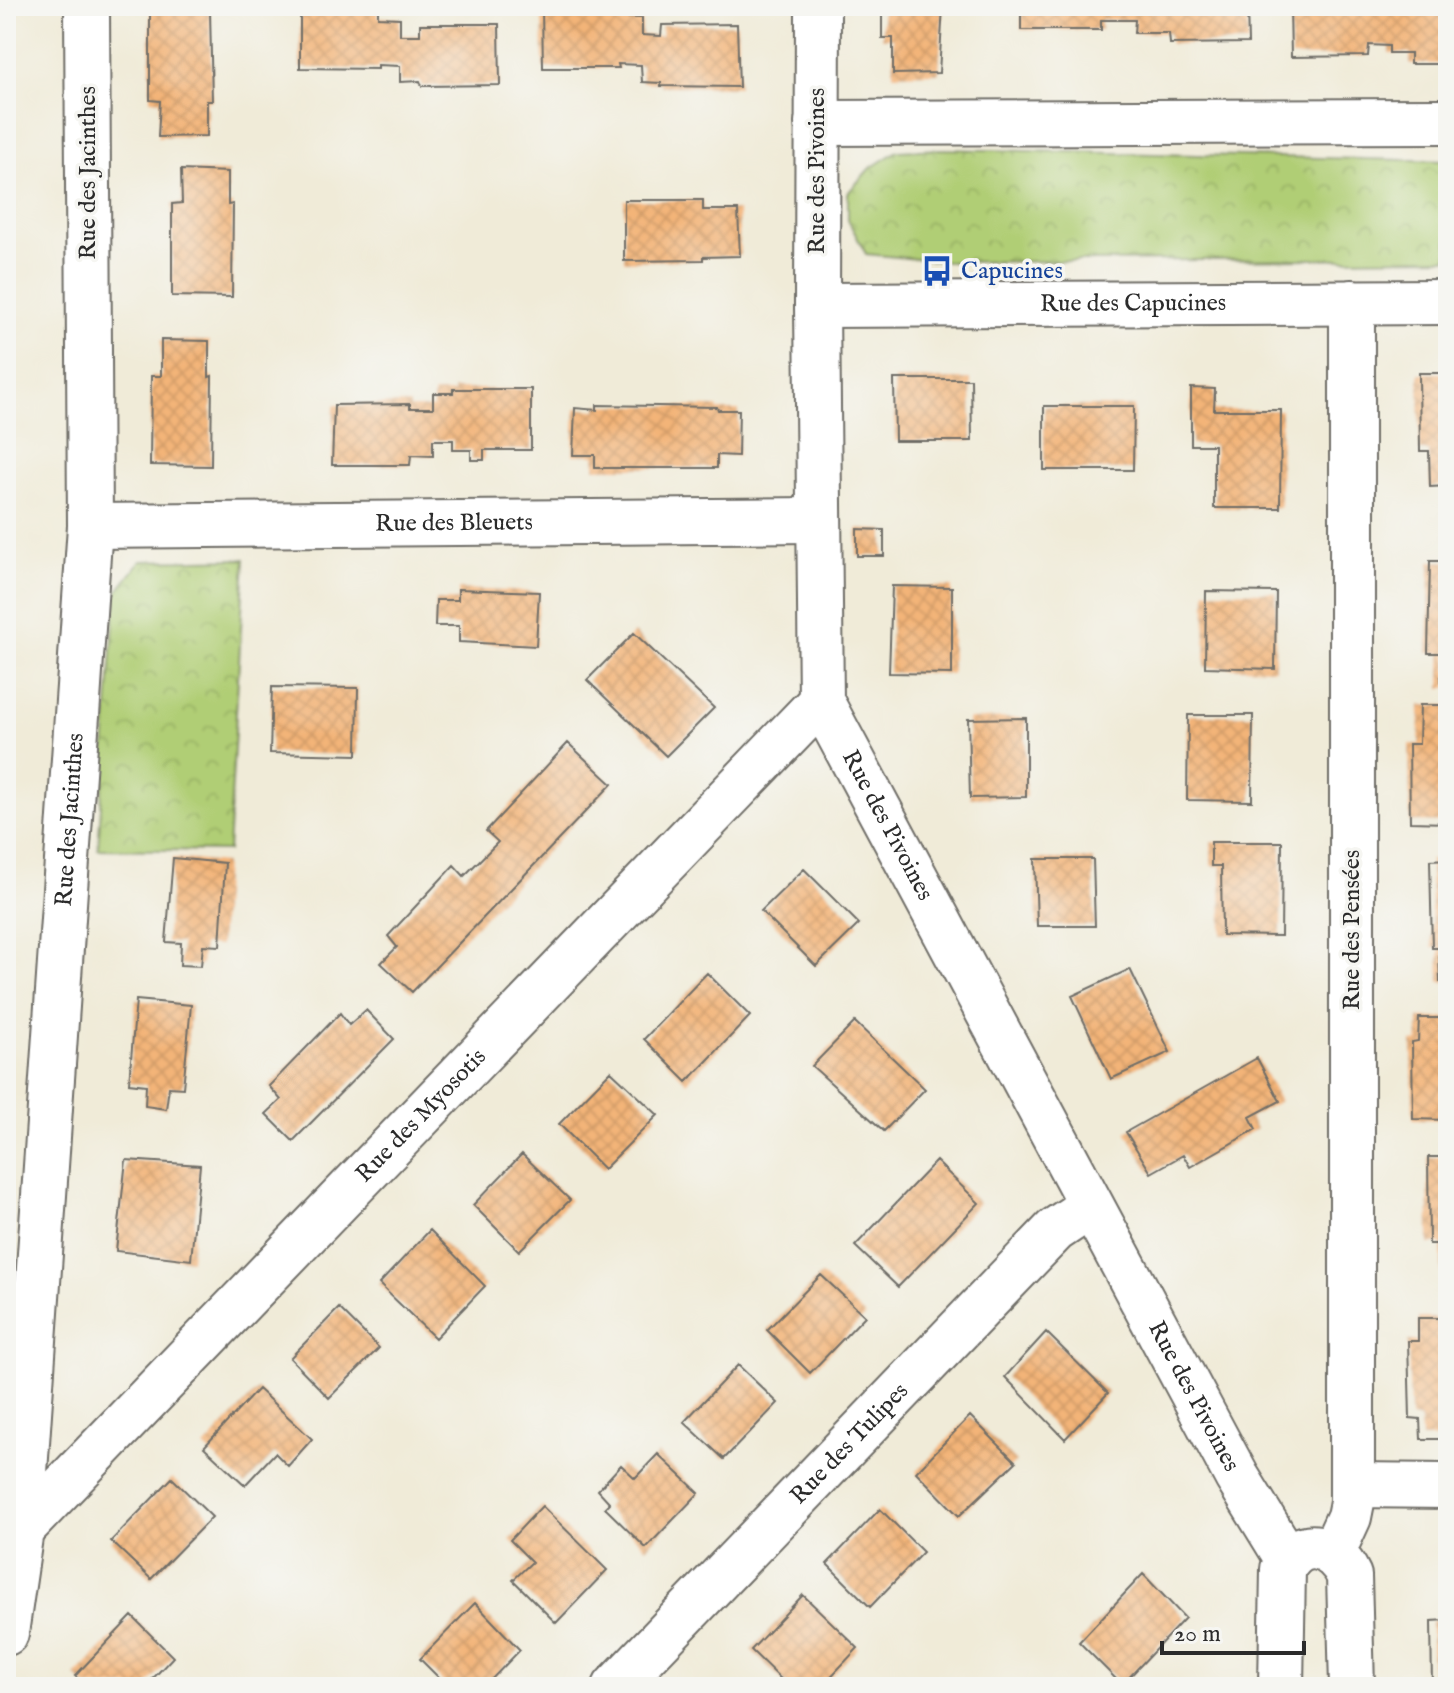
<svg xmlns="http://www.w3.org/2000/svg" width="1454" height="1693" font-family="'IM FELL English',serif">
  <style>
    .park { fill: url(#park-crowns); stroke: #6e7c50; stroke-width: 2 }
    .building { fill: url(#building-cross-hatch) }
    .lines { fill: none; stroke-linecap: round; stroke-linejoin: round }
    .minor-casing { stroke: #706e68; stroke-width: 48 }
    .minor { stroke: #fff; stroke-width: 44 }
    .labels { text-anchor: middle; dominant-baseline: central; stroke-width: 7; stroke-linejoin: round; paint-order: stroke }
    .street-label { font-size: 24px; fill: #2b2b2b; stroke: #f6f6f2 }
    .transit-label { font-size: 24px; fill: #164399; stroke: #f6f6f2; text-anchor: start }
  </style>
  <defs>
    <pattern id="park-crowns" width="20" height="18" patternUnits="userSpaceOnUse" patternTransform="scale(2)"><rect width="20" height="18" fill="#b0ce75"/><path d="M2 6a3 3 0 1 1 6 0M12 15a3 3 0 1 1 6 0" fill="none" stroke="#98b165"/></pattern>
    <pattern id="building-cross-hatch" width="8" height="8" patternUnits="userSpaceOnUse" patternTransform="scale(2)"><rect width="8" height="8" fill="#f3b478"/><path d="M0 0l8 8M0 8l8-8" fill="none" stroke="#d09b68"/></pattern>
  </defs>
  <rect width="100%" height="100%" fill="#f6f6f2"/>
  <filter id="ink" filterUnits="userSpaceOnUse"><feTurbulence type="fractalNoise" baseFrequency=".0125" numOctaves="2"/><feDisplacementMap in="SourceGraphic" scale="16" xChannelSelector="R" yChannelSelector="G"/><feConvolveMatrix kernelMatrix="1 2 1 2 8 2 1 2 1" color-interpolation-filters="sRGB"/></filter>
  <filter id="wash" filterUnits="userSpaceOnUse"><feTurbulence type="fractalNoise" baseFrequency=".006" numOctaves="4" result="noise"/><feDisplacementMap in="SourceGraphic" scale="32" xChannelSelector="R" yChannelSelector="G"/><feGaussianBlur stdDeviation="1.8" result="paint"/><feColorMatrix in="noise" values="0 0 0 0 0 0 0 0 0 0 0 0 0 0 0 0 0 1.4 0 .05"/><feComposite in="paint" operator="in"/></filter>
  <g filter="url(#wash)">
    <rect width="100%" height="100%" fill="#f0ebd8"/>
    <path class="park" d="M 940,149 L 1448,161 L 1448,258 L 948,262 L 866,254 L 848,220 L 848,193 L 869,169 L 897,151 Z
      M 245,559 L 228,851 L 98,849 L 116,593 L 141,561 Z"/>
    <g id="blocks">
      <path class="building" d="M 882,6 L 943,6 L 939,73 L 893,74 L 893,38 L 882,38 Z
        M 1021,6 L 1247,6 L 1248,43 L 1170,44 L 1169,33 L 1134,33 L 1135,20 L 1101,20 L 1101,30 L 1021,30 Z
        M 1290,6 L 1448,6 L 1448,64 L 1410,64 L 1410,53 L 1389,53 L 1389,46 L 1369,45 L 1368,56 L 1291,57 Z
        M 300,7 L 378,7 L 378,17 L 400,18 L 400,35 L 420,35 L 420,24 L 499,24 L 500,85 L 422,86 L 420,81 L 400,82 L 400,66 L 378,65 L 378,69 L 300,68 Z
        M 542,8 L 619,8 L 619,17 L 642,18 L 642,35 L 661,36 L 662,25 L 737,24 L 739,87 L 661,86 L 661,83 L 642,82 L 641,65 L 618,64 L 619,68 L 543,68 Z
        M 150,10 L 210,11 L 212,101 L 207,101 L 207,136 L 158,137 L 160,101 L 150,100 Z
        M 181,170 L 228,172 L 228,205 L 233,204 L 232,297 L 172,296 L 172,204 L 182,203 Z
        M 624,200 L 703,200 L 703,210 L 738,210 L 740,256 L 703,257 L 703,260 L 624,261 Z
        M 161,340 L 209,341 L 209,377 L 212,376 L 211,466 L 150,465 L 151,376 L 161,376 Z
        M 1419,373 L 1448,373 L 1448,486 L 1430,487 L 1429,451 L 1420,451 Z
        M 894,379 L 971,379 L 972,441 L 895,441 Z
        M 1191,388 L 1215,389 L 1214,410 L 1281,410 L 1280,508 L 1214,508 L 1214,445 L 1191,445 Z
        M 453,389 L 531,389 L 531,450 L 484,450 L 484,460 L 471,460 L 471,450 L 453,450 L 453,440 L 433,440 L 433,456 L 411,455 L 410,465 L 332,465 L 334,405 L 410,404 L 410,408 L 433,408 L 433,393 L 453,393 Z
        M 597,405 L 717,407 L 718,410 L 739,410 L 738,456 L 717,455 L 717,468 L 595,468 L 595,455 L 573,455 L 575,408 L 597,410 Z
        M 1044,406 L 1134,406 L 1133,470 L 1044,470 Z
        M 857,529 L 884,530 L 884,556 L 857,556 Z
        M 1430,561 L 1448,561 L 1448,688 L 1441,688 L 1441,653 L 1428,653 Z
        M 892,586 L 952,587 L 952,674 L 889,673 Z
        M 458,589 L 539,592 L 536,646 L 459,642 L 459,626 L 435,626 L 436,600 L 458,600 Z
        M 1206,591 L 1276,592 L 1275,669 L 1205,667 Z
        M 634,633 L 714,708 L 666,756 L 587,680 Z
        M 272,687 L 358,688 L 357,755 L 270,753 Z
        M 1420,705 L 1448,705 L 1448,823 L 1410,822 L 1409,744 L 1419,744 Z
        M 1188,715 L 1253,715 L 1252,801 L 1187,800 Z
        M 1026,718 L 1026,797 L 970,798 L 968,719 Z
        M 568,743 L 612,784 L 412,992 L 381,963 L 397,947 L 388,936 L 454,865 L 464,876 L 498,842 L 486,831 Z
        M 1211,842 L 1282,842 L 1281,936 L 1222,935 L 1221,866 L 1211,866 Z
        M 173,858 L 225,863 L 220,946 L 203,945 L 201,966 L 180,965 L 181,943 L 166,942 Z
        M 1035,859 L 1093,859 L 1095,926 L 1037,926 Z
        M 1448,859 L 1448,982 L 1440,982 L 1439,948 L 1432,948 L 1430,860 Z
        M 804,869 L 859,924 L 816,966 L 761,911 Z
        M 1130,969 L 1170,1052 L 1111,1079 L 1072,996 Z
        M 707,973 L 750,1016 L 687,1082 L 644,1039 Z
        M 136,1000 L 191,1005 L 183,1088 L 169,1087 L 166,1109 L 145,1106 L 146,1085 L 129,1083 Z
        M 366,1010 L 394,1039 L 293,1141 L 266,1114 L 281,1100 L 269,1086 L 340,1013 L 349,1025 Z
        M 1419,1018 L 1448,1018 L 1448,1120 L 1413,1119 L 1412,1042 L 1418,1041 Z
        M 855,1022 L 925,1089 L 884,1131 L 812,1066 Z
        M 1257,1058 L 1280,1101 L 1250,1117 L 1256,1129 L 1190,1167 L 1183,1155 L 1151,1173 L 1126,1132 Z
        M 611,1071 L 658,1115 L 604,1169 L 559,1124 Z
        M 522,1154 L 570,1200 L 519,1251 L 473,1205 Z
        M 1428,1157 L 1448,1157 L 1448,1280 L 1442,1280 L 1441,1244 L 1429,1244 Z
        M 126,1160 L 200,1165 L 191,1260 L 116,1251 Z
        M 936,1161 L 979,1203 L 898,1287 L 855,1246 Z
        M 430,1230 L 485,1286 L 435,1338 L 379,1284 Z
        M 821,1275 L 865,1316 L 810,1373 L 767,1330 Z
        M 339,1308 L 379,1348 L 329,1398 L 290,1358 Z
        M 1418,1318 L 1448,1318 L 1448,1439 L 1421,1439 L 1420,1419 L 1410,1418 L 1408,1341 L 1418,1341 Z
        M 1046,1332 L 1108,1393 L 1065,1439 L 1005,1377 Z
        M 738,1365 L 778,1403 L 724,1459 L 684,1422 Z
        M 258,1389 L 312,1439 L 288,1466 L 275,1453 L 245,1485 L 204,1447 Z
        M 970,1416 L 1016,1462 L 959,1516 L 916,1472 Z
        M 658,1454 L 699,1493 L 646,1548 L 605,1508 L 610,1503 L 598,1490 L 621,1465 L 635,1478 Z
        M 172,1478 L 212,1517 L 151,1579 L 111,1541 Z
        M 542,1506 L 607,1570 L 556,1623 L 513,1580 L 532,1562 L 510,1540 Z
        M 880,1509 L 923,1552 L 870,1607 L 827,1564 Z
        M 1143,1574 L 1185,1618 L 1122,1685 L 1079,1642 Z
        M 803,1595 L 858,1648 L 821,1687 L 789,1687 L 751,1650 Z
        M 475,1603 L 520,1650 L 484,1687 L 448,1687 L 420,1659 Z
        M 132,1616 L 173,1657 L 145,1687 L 87,1687 L 75,1676 Z
        M 1448,1620 L 1448,1687 L 1432,1687 L 1431,1621 Z"/>
    </g>
  </g>
  <g filter="url(#ink)">
    <use href="#blocks" fill-opacity="0" stroke="#706e68" stroke-width="2"/>
    <g class="lines">
      <defs>
        <g id="minor">
          <path id="s1" d="M 818,6 L 817,305 L 821,701 L 1237,1477 L 1288,1560"/>
          <path d="M 817,123 L 1448,121"/>
          <path id="s2" d="M 817,305 L 1448,302"/>
          <path id="s3" d="M 90,526 L 819,520"/>
          <path d="M 1352,1485 L 1448,1486"/>
          <path id="s4" d="M 21,1530 L 821,701"/>
          <path d="M 1332,1554 L 1349,1517 L 1352,1502 L 1352,302"/>
          <path id="s5" d="M 6,1633 L 21,1530 L 90,526 L 87,6"/>
          <path id="s6" d="M 615,1687 L 1055,1230 L 1091,1206"/>
          <path d="M 1281,1687 L 1283,1569 C 1301,1534 1335,1545 1349,1576 L 1352,1687"/>
        </g>
      </defs>
      <use href="#minor" class="minor-casing"/>
      <use href="#minor" class="minor"/>
    </g>
  </g>
  <defs>
    <symbol id="bus-bare" viewBox="-9 -9 18 18"><path d="M-5-6H5V4H4V6H2V4H-2V6H-4V4H-5ZM-3.5-4V0h7V-4ZM-3.5 1.2v1.5H-2V1.2ZM2 1.2v1.5H3.5V1.2Z" fill="#1a4fb4" stroke="#f6f6f2" stroke-width="2.5" paint-order="stroke"/></symbol>
  </defs>
  <g fill-rule="evenodd">
    <use href="#bus-bare" x="915" y="249" width="44" height="44"/>
  </g>
  <g class="labels">
    <g class="street-label">
      <text transform="translate(817 171) rotate(-90)">Rue des Pivoines</text>
      <text transform="translate(88 173) rotate(-90)">Rue des Jacinthes</text>
      <text stroke="none"><textPath href="#s2" startOffset="316">Rue des Capucines</textPath></text>
      <text stroke="none"><textPath href="#s3" startOffset="364">Rue des Bleuets</textPath></text>
      <text stroke="none"><textPath href="#s5" startOffset="816">Rue des Jacinthes</textPath></text>
      <text stroke="none"><textPath href="#s1" startOffset="836">Rue des Pivoines</textPath></text>
      <text transform="translate(1352 930) rotate(-90)">Rue des Pensées</text>
      <text stroke="none"><textPath href="#s4" startOffset="576">Rue des Myosotis</textPath></text>
      <text stroke="none"><textPath href="#s1" startOffset="1484">Rue des Pivoines</textPath></text>
      <text stroke="none"><textPath href="#s6" startOffset="338">Rue des Tulipes</textPath></text>
    </g>
    <g class="transit-label">
      <text x="961" y="271">Capucines</text>
    </g>
  </g>
  <rect width="1454" height="1693" fill="none" stroke="#f6f6f2" stroke-width="32"/>
  <path d="M1162 1641v12h142v-12" fill="none" stroke="#2b2b2b" stroke-width="4"/>
  <text x="1174" y="1641" font-size="24" fill="#2b2b2b" stroke="#f6f6f2" stroke-width="6" paint-order="stroke">20 m</text>
</svg>
